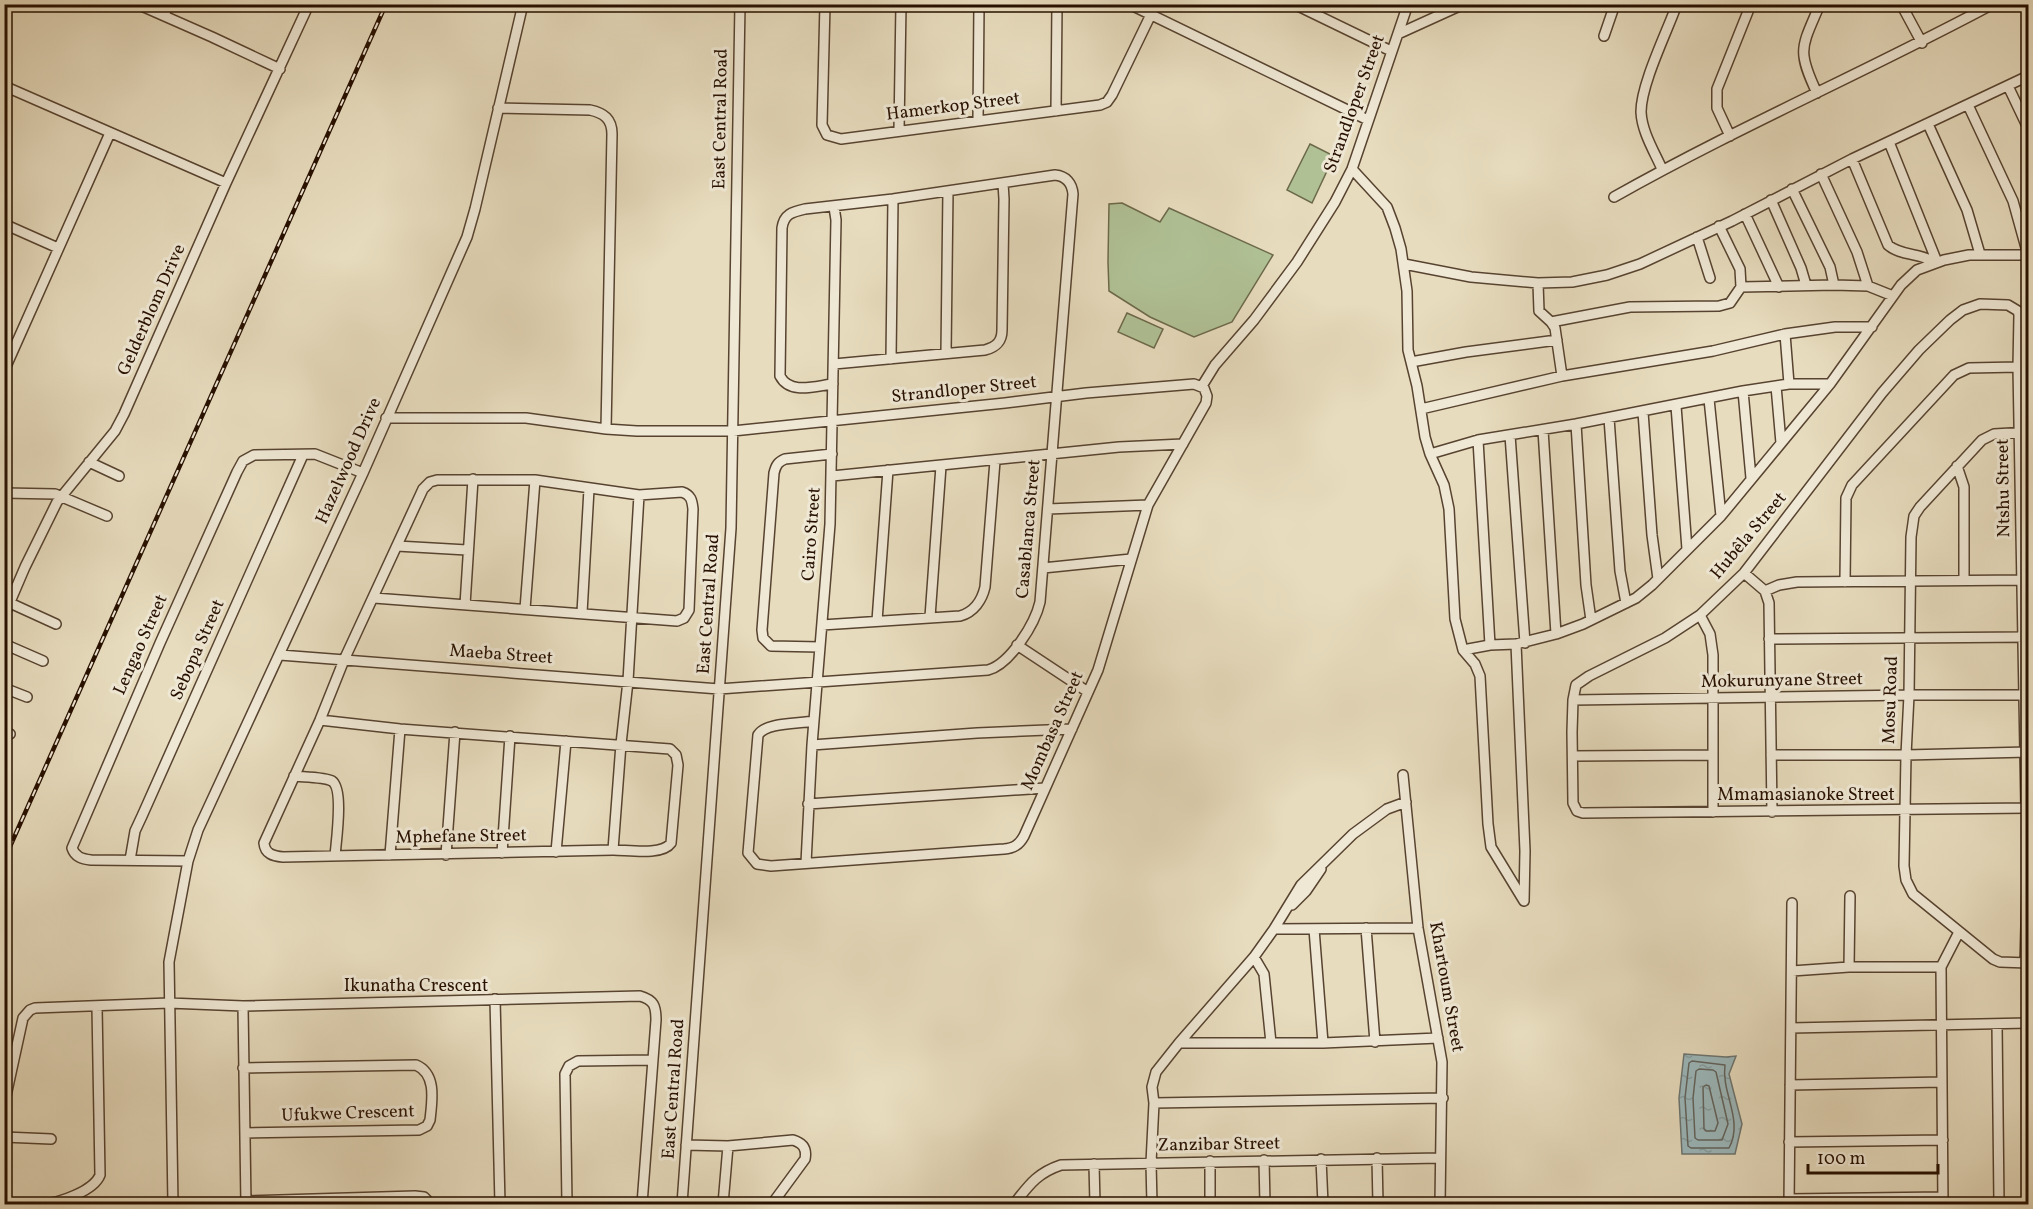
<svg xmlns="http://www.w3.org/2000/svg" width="2033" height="1209" font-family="Vollkorn,serif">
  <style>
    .pitch { fill: #b0c296; stroke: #6c694b; stroke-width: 1.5 }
    .water { fill: url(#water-ripples); stroke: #6d7571; stroke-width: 1.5 }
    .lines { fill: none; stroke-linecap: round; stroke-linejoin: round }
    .shore { stroke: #62645e; stroke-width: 1.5 }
    .minor-casing { stroke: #574330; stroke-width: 12 }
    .minor { stroke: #efe8d5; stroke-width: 9 }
    .rail-casing { stroke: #271000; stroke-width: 4.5 }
    .rail { stroke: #efe8d5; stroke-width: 2; stroke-dasharray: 7; stroke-linecap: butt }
    .labels { text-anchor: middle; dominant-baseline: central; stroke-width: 6; stroke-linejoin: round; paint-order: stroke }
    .street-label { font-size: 18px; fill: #271000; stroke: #efe8d5 }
  </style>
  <defs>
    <pattern id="water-ripples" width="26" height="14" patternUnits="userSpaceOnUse" patternTransform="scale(1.5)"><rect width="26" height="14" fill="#9cb9bd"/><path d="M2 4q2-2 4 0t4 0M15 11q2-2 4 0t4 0" fill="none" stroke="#869ea1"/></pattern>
  </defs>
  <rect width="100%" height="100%" fill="#e7dcbe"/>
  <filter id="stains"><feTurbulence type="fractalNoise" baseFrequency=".00333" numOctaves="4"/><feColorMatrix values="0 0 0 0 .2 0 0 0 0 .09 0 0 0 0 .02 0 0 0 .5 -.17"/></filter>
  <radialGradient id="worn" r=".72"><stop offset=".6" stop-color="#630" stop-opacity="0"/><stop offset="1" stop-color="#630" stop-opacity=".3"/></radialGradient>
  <path class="pitch" d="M 1310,144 L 1334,156 L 1312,203 L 1287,190 Z
    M 1122,203 L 1160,222 L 1169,208 L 1273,255 L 1232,322 L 1194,337 L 1150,317 L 1109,291 L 1108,262 L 1109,204 Z
    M 1127,313 L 1163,329 L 1154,348 L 1118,332 Z"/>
  <path class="water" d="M 1684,1054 L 1726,1057 L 1736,1056 L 1729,1074 L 1742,1124 L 1735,1154 L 1682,1154 L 1679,1098 Z"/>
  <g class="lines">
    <path class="shore" d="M 1692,1061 L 1725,1065 C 1721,1093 1744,1120 1729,1148 L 1691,1148 L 1688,1146 L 1685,1098 L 1689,1063 Z
      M 1699,1069 L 1713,1070 L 1716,1072 L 1728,1124 L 1722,1140 L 1698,1140 L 1695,1138 L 1693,1098 L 1696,1071 Z
      M 1706,1085 L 1709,1086 L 1718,1123 L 1715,1131 L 1706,1131 L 1704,1129 L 1703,1087 Z"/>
    <defs>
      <path id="minor" d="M 137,4 L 212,37 L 280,69
        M 825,4 L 822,125 L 827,135 L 841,139 L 1100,105 L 1107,102 L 1112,95 L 1156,4
        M 1129,4 L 1368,120
        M 1294,4 L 1391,51
        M 1901,4 L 1922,43
        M 164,15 L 169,4
        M 1398,34 L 1464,4
        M 1604,36 L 1615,4
        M 4,86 L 226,183
        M 2008,86 L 2028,128
        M 1817,93 C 1796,49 1802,47 1820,4
        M 1968,105 L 2013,201 L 2028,255
        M 498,108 L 590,110 C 604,113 612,119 612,134 L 606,429
        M 1056,111 L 1057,4
        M 978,120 L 979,4
        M 1928,124 L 1967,210 L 1980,254
        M 899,130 L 901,4
        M 1730,136 L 1717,108 L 1717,89 L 1751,4
        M 1889,142 L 1937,262
        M 1852,159 L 1888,245 C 1900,256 1921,253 1934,262
        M 1352,169 L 1387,207 L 1395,228 L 1401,249 L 1407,291 L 1408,350 L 1417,386 L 1425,437 L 1430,454 L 1444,485 L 1449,509 L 1455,619 L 1463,650 L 1490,645 L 1516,644
        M 1662,169 C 1654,151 1642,132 1641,112 C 1641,84 1667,32 1677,4
        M 1821,174 L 1857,252 L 1868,286 L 1893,296
        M 1792,189 L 1830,267 L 1834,285
        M 1614,197 C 1738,127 1868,71 1993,4
        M 1771,200 L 1801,268 L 1806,285
        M 1745,214 L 1779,287
        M 4,224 L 58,248
        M 1719,226 L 1740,269 L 1741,287
        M 1697,237 L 1710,278
        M 1404,264 L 1471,277 L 1538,283 L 1572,282 L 1607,275 L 1640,264 L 1732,221 L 1852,159 L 2028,76
        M 1538,283 L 1539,311 L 1551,322 L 1555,328 L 1562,376
        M 1551,322 L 1630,307 L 1719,306 L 1730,303 L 1741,287 L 1834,285 L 1868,286
        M 1785,334 L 1789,384
        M 946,353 L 948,191
        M 891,359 L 893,199
        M 1411,362 L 1466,352 L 1557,340
        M 834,364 L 985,350 C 996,347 1002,342 1002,330 L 1004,199 L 1003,183
        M 4,371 L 110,133
        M 1202,386 L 1215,365 L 1254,320 L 1297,262 L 1335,202 L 1352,169 L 1408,4
        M 1776,386 L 1781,443
        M 1743,391 L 1751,478
        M 1709,399 L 1721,516
        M 1676,406 L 1687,549
        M 1421,409 L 1562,376 L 1713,351 L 1785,334 L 1835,327 L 1872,327
        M 1643,412 L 1652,535 L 1658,579
        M 386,418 L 526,418 L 606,429 L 637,431 L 733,431 L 1005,403 L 1086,393 L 1194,384 L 1204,388 L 1207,396 L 1206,403 L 1148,505 L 1098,670 L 1024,836 C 1019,845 1014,848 1004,849 L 771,866 L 757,864 L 748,853 L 758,735 C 766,722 798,724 814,721
        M 1609,418 L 1620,571 L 1626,603
        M 1576,424 L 1586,585 L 1591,620
        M 1543,430 L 1556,634
        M 2028,432 L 1994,434 L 1982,440 L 1920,507 L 1914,516 L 1911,537 L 1909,695 L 1906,755 L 1904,866 L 1906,880 L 1913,894 L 1993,959 L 2000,962 L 2028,963
        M 1510,435 L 1525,643
        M 1478,440 L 1490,645
        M 1430,454 L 1478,440 L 1576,424 L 1743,391 L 1789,384 L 1830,384
        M 89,462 L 119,476
        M 1957,466 L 1964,487 L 1964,580
        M 832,476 L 1119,447 L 1183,444
        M 4,493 L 55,494 L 107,516
        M 1048,509 L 1148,505
        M 397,546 L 467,550
        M 1043,568 L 1131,559
        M 1744,573 L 1765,591 L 1769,603 L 1772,812
        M 1845,582 L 1846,498 L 1852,485 L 1954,375 L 1969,368 L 2018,367
        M 1765,591 L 1779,585 L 1797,582 L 2026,580
        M 10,603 L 56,624
        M 465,605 L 473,479
        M 525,609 L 535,480
        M 582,613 L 589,489
        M 1700,615 L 1710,634 L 1713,655 L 1713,812
        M 4,616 L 25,567 L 57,502 L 115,431 L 124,414 L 226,183 L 309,4
        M 930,617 L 941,466
        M 877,621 L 888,470
        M 822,625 L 960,616 C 974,612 982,600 985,587 L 995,461
        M 1769,639 L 2028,637
        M 4,644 L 43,661
        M 1017,645 L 1088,692
        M 820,647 L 771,646 L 763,638 L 762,630 L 774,473 C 776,465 778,462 785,459 L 832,454
        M 1463,650 L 1475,664 L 1480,676 L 1488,824 L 1491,847 L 1524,901
        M 280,655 L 719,689 L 988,670 C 1010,664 1035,624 1040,602 L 1073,194 C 1072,183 1066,176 1055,175 L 893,199 L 805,209 C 792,212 784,214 782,228 L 780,376 C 790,395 815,386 833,384
        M 4,688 L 27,697
        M 1573,700 L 1909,695 L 2028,695
        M 320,720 L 400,729 L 670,749 L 676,755 L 678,765 L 671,843 C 662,856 628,850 613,850 L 283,857 C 273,856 265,854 264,843 L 320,720 L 344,660 L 423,489 L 430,482 L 437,480 L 535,480 L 639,495 L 682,492 C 691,495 692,500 693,509 L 689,610 L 684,618 L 677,621 L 374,598
        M 4,732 L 10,734
        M 812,745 L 977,733 L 1072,729
        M 1771,755 L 1906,755 L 2028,752
        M 1573,756 L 1713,755
        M 1403,775 L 1418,928 L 1442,1062 L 1440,1204
        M 294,776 C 303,777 325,777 332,781 C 344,789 336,842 335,856
        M 808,804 L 1045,788
        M 2026,808 L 2018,367 L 2019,315 L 2018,311 L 2008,305 L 1980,304 L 1963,310 L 1950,320 L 1919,350 L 1882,393 L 1744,573 L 1700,615 L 1665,638 L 1589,676 L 1576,685 L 1573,700 L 1572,732 L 1573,803 L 1577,811 L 1583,813 L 2028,808
        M 613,850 L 621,744 L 628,681 L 639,495
        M 556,852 L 566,741
        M 502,853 L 510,736
        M 390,855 L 400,729
        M 446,855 L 455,732
        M 130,860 L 135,831 L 142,816 L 303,455
        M 188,861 L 91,860 C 82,859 75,857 72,848 L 160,643 L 237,472 L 243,461 L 254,455 L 315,454 L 363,473
        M 806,863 L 812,745 L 830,524 L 836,220 L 834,207
        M 1524,901 L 1525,851 L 1516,644 L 1556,634 L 1583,624 L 1636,598 L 1652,585 L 1721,516 L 1830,384 L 1901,285 L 1917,270 L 1944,260 L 1969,255 L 2028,255
        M 1292,905 L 1306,891 L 1321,869
        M 1366,928 L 1375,1042
        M 1274,929 L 1418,928
        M 1314,929 L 1323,1043
        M 1254,957 L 1264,974 L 1271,1043
        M 2025,963 L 2027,889
        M 1849,967 L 1850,896
        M 1792,971 L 1849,967 L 1941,967
        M 495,999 L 500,1204
        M 243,1006 L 246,1204
        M 1997,1024 L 1999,1204
        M 1791,1028 L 2028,1023
        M 1179,1043 L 1323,1043 L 1438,1038
        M 243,1068 L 416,1065 C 437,1074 432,1101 430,1120 L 427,1126 L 419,1130 L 245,1133
        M 1790,1085 L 1942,1082
        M 1154,1103 L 1443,1098
        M 4,1105 L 23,1018 L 30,1010 L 35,1008 L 169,1003 L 243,1006 L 640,996 C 654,1000 656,1006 656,1020 L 642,1204
        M 4,1137 L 51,1139
        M 1789,1142 L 1943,1140
        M 686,1145 L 728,1146 L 793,1140 C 803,1143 807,1149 805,1159 L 772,1204
        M 1377,1158 L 1378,1204
        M 1321,1159 L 1323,1204
        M 1264,1160 L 1265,1204
        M 1210,1161 L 1210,1204
        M 1094,1164 L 1095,1204
        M 1789,1199 L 1943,1197
        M 246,1201 L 415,1196 L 424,1197 L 431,1204
        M 43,1204 C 59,1203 94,1191 100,1175 L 97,1007
        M 173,1204 L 169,962 L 188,861 L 198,830 L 363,473 L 467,237 L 475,209 L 523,4
        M 567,1204 L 565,1074 L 569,1066 L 578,1061 L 653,1060
        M 682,1204 L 731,528 L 740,4
        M 723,1204 L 728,1146
        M 1014,1204 C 1029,1185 1037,1173 1061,1165 L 1440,1158
        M 1152,1204 L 1151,1163 L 1154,1103 L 1152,1087 L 1156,1072 L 1179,1043 L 1254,957 L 1274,929 L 1301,885 L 1353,834 L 1387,809 L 1406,802
        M 1789,1204 L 1792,903
        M 1943,1204 L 1941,967 L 1959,932"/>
    </defs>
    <use href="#minor" class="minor-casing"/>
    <use href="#minor" class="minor"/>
    <defs>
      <path id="rail" d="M 4,860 L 386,4"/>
    </defs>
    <use href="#rail" class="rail-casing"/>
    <use href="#rail" class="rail"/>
  </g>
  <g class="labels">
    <g class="street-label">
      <text transform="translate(1355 104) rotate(-70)">Strandloper Street</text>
      <text transform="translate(953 107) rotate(-7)">Hamerkop Street</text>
      <text transform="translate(721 119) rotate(-89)">East Central Road</text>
      <text transform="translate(152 310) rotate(-66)">Gelderblom Drive</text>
      <text transform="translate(964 390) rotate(-6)">Strandloper Street</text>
      <text transform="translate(349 461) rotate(-66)">Hazelwood Drive</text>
      <text transform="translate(2004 488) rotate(-91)">Ntshu Street</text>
      <text transform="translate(1029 529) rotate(-85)">Casablanca Street</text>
      <text transform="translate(812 534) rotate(-86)">Cairo Street</text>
      <text transform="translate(1749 536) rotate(-50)">Hubêla Street</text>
      <text transform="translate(709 604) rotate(-86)">East Central Road</text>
      <text transform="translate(141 645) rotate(-66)">Lengao Street</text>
      <text transform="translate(198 650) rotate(-66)">Sebopa Street</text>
      <text transform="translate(501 655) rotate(4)">Maeba Street</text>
      <text transform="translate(1782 681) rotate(-1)">Mokurunyane Street</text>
      <text transform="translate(1891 700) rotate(-88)">Mosu Road</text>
      <text transform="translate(1053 731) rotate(-66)">Mombasa Street</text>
      <text x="1806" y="795">Mmamasianoke Street</text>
      <text transform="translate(461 837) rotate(-1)">Mphefane Street</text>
      <text x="416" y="986">Ikunatha Crescent</text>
      <text transform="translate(1446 987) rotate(80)">Khartoum Street</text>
      <text transform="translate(674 1089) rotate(-86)">East Central Road</text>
      <text transform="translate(348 1114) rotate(-2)">Ufukwe Crescent</text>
      <text transform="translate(1219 1145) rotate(-1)">Zanzibar Street</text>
    </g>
  </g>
  <rect width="2033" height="1209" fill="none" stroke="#e7dcbe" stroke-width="24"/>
  <rect x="6" y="6" width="2021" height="1197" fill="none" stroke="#271000" stroke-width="3"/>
  <rect x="12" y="12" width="2009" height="1185" fill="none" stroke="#271000" stroke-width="1.5"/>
  <path d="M1808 1164v9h130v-9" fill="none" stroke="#271000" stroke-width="3"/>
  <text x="1817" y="1164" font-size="18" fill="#271000" stroke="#efe8d5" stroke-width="4.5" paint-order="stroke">100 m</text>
  <rect width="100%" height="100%" filter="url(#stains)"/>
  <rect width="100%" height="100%" fill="url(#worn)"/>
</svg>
